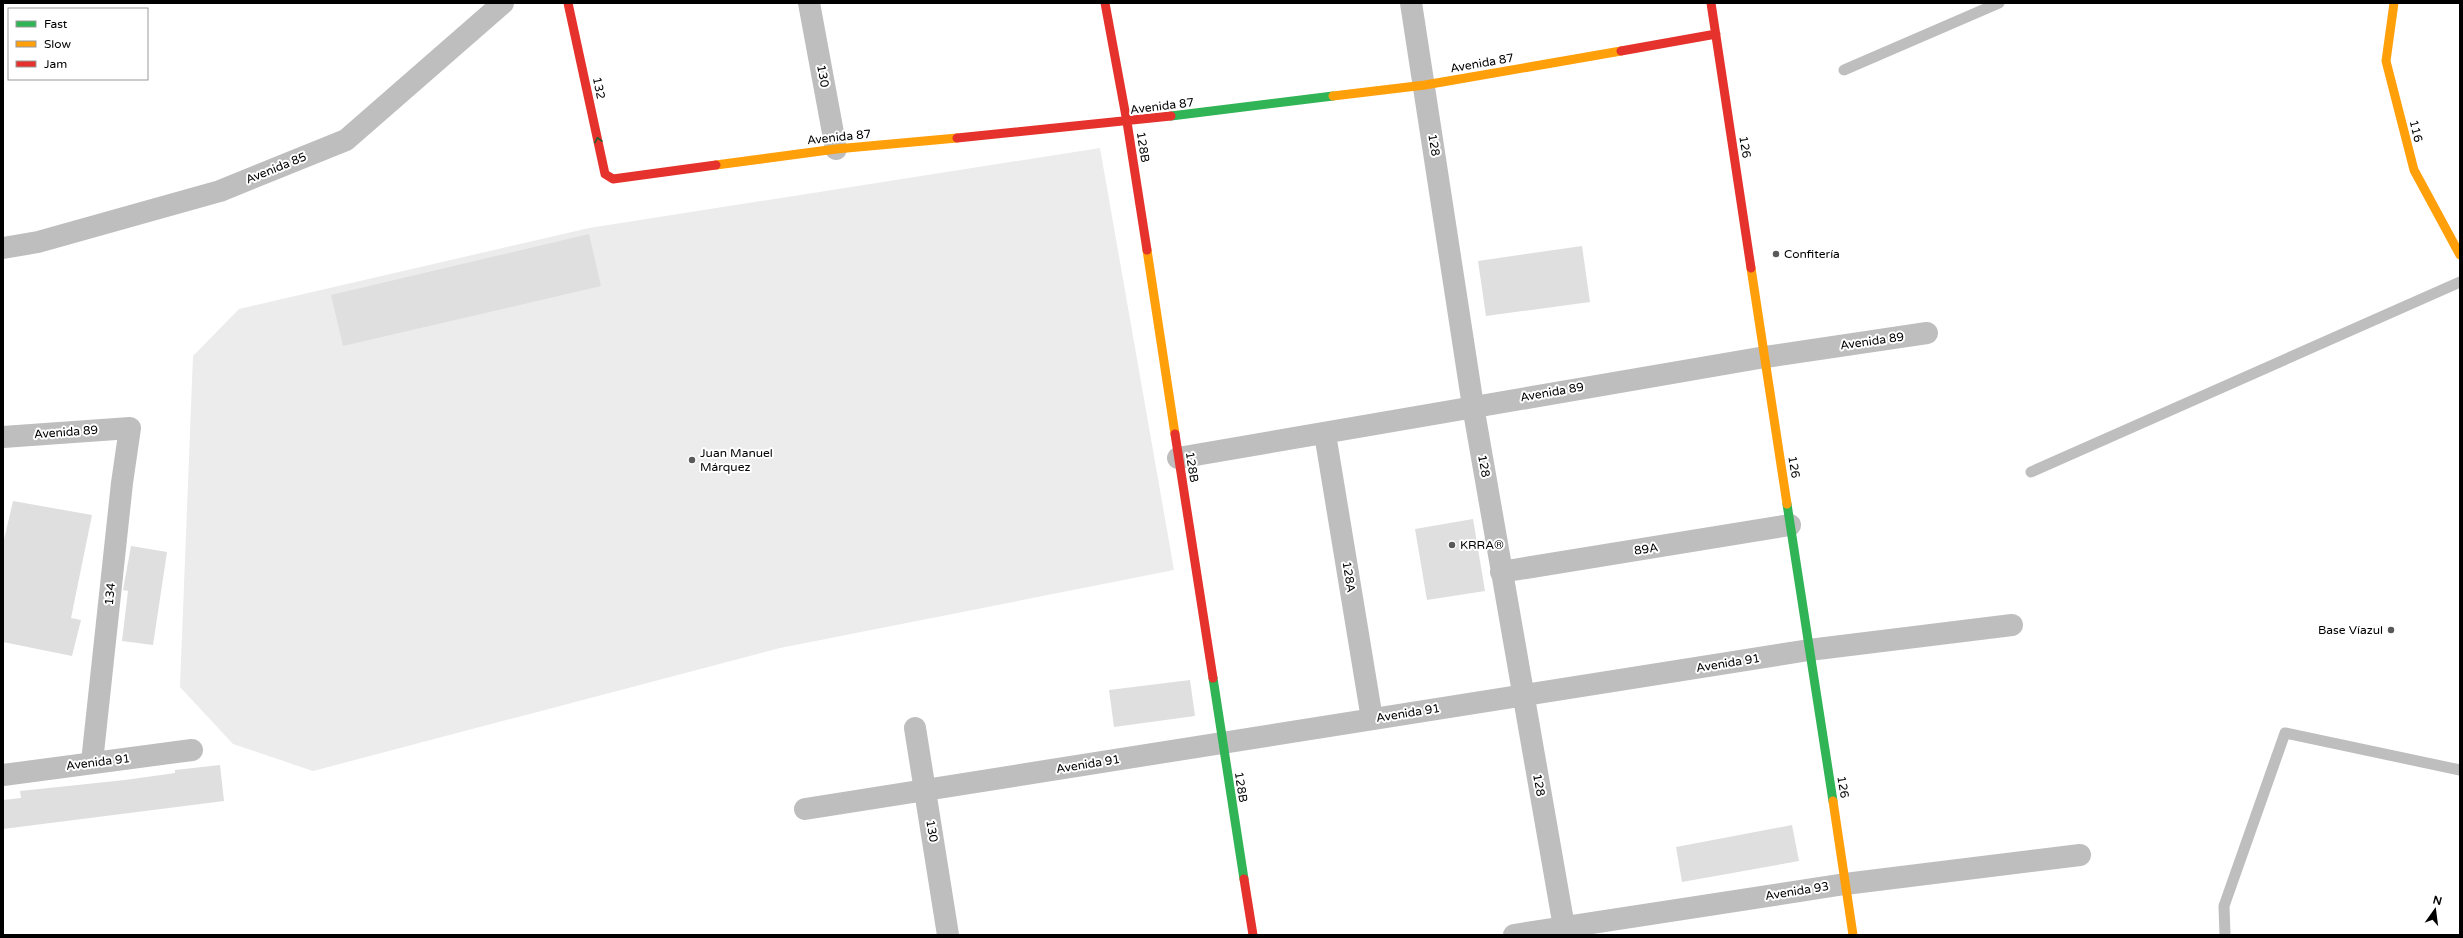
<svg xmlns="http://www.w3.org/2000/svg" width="2463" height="938" font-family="'Varela Round',sans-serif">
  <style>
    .grass { fill: #ececec }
    .building { fill: #dfdfdf }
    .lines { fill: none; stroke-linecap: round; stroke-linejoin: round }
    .lane { stroke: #bebebe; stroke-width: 11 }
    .street { stroke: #bebebe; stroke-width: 22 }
    .fast { stroke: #30b455; stroke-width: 9 }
    .slow { stroke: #ff9f0a; stroke-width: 9 }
    .jam { stroke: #e5322d; stroke-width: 9 }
    .oneway { stroke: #1a632f }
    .poi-dot { fill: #595959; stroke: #fff; stroke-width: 1.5 }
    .labels { text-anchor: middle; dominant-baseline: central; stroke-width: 4; stroke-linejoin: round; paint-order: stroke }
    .street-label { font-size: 12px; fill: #000; stroke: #fff }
    .poi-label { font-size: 12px; fill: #000; stroke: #fff; text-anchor: start }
  </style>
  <rect width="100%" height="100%" fill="#fff"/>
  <path class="grass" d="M 1100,148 L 1174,570 L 780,648 L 313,771 L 233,744 L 180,687 L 193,356 L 239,309 L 589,228 Z"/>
  <path class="building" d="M 589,234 L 601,286 L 343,346 L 331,295 Z
    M 1582,246 L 1590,302 L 1486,316 L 1478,261 Z
    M 13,501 L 92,515 L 71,618 L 81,620 L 72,656 L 3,642 L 3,544 Z
    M 1473,519 L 1485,591 L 1427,600 L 1415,529 Z
    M 131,546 L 167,552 L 153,645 L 122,641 L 128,591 L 123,590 Z
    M 1190,680 L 1195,716 L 1114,727 L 1109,690 Z
    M 220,765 L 224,801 L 3,829 L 3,800 L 21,798 L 20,791 L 125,780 L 175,773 L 175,770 Z
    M 1792,825 L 1799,861 L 1682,882 L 1676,847 Z"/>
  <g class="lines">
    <path class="lane" d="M 1844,70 L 1999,3
      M 2031,472 L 2460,282
      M 2225,935 L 2224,906 L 2285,733 L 2460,770"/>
    <path class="street" d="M 809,3 L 836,149
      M 1411,3 L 1473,406 L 1564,927
      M 3,248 L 38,242 L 220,191 L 346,140 L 503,3
      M 1325,434 L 1372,719
      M 3,437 L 130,428 L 122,483 L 92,762
      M 1178,458 L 1765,357 L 1927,333
      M 1501,572 L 1790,525
      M 915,728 L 948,935
      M 3,775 L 192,750
      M 805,809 L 1809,650 L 2012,625
      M 1514,935 L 1845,884 L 2080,855"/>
    <path class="fast" d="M 1171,116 L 1333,96
      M 1787,504 L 1833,801
      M 1213,678 L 1244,879"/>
    <path class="slow" d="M 2394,3 L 2386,61 L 2414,170 L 2460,255
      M 1333,96 L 1425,85 L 1621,51
      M 716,165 L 836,149 L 957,138
      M 1147,250 L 1175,434
      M 1751,268 L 1787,504
      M 1833,801 L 1853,935"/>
    <path class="jam" d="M 568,3 L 605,174 L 613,179 L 716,165
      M 1105,3 L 1127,122 L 1147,250
      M 1711,3 L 1751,268
      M 1621,51 L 1716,34
      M 957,138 L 1171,116
      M 1175,434 L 1213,678
      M 1244,879 L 1253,935"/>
  </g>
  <defs><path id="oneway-chevron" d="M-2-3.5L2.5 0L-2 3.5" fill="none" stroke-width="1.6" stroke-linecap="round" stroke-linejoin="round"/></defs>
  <use class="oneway" href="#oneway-chevron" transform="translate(598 140) rotate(-102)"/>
  <g class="poi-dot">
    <circle cx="1776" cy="254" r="4"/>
    <circle cx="692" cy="460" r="4"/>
    <circle cx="1452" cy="545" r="4"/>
    <circle cx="2391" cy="630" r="4"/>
  </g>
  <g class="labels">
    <g class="street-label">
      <text transform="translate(1482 63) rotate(-10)">Avenida 87</text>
      <text transform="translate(823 76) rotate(80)">130</text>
      <text transform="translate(599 88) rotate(78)">132</text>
      <text transform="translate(1162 106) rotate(-7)">Avenida 87</text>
      <text transform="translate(2416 131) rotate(76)">116</text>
      <text transform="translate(839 137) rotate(-6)">Avenida 87</text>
      <text transform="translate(1434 145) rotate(81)">128</text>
      <text transform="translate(1143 147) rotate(81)">128B</text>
      <text transform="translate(1745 147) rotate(81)">126</text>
      <text transform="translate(276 168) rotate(-22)">Avenida 85</text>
      <text transform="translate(1872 341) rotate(-8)">Avenida 89</text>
      <text transform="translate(1552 392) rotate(-10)">Avenida 89</text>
      <text transform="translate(66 432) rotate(-4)">Avenida 89</text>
      <text transform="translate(1484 466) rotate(80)">128</text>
      <text transform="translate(1192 467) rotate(81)">128B</text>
      <text transform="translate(1794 467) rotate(81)">126</text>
      <text transform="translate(1646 549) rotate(-9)">89A</text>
      <text transform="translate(1349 577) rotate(81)">128A</text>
      <text transform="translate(110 594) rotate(-84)">134</text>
      <text transform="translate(1728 663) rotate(-9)">Avenida 91</text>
      <text transform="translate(1408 713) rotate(-9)">Avenida 91</text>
      <text transform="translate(98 762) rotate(-7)">Avenida 91</text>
      <text transform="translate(1088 764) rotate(-9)">Avenida 91</text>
      <text transform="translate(1539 785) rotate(80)">128</text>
      <text transform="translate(1241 787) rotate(81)">128B</text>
      <text transform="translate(1843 787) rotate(81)">126</text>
      <text transform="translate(932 831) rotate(81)">130</text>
      <text transform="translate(1797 891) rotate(-9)">Avenida 93</text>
    </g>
    <g class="poi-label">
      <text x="1784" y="254">Confitería</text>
      <text x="700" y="453">Juan Manuel<tspan x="700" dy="14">Márquez</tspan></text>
      <text x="1460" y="545">KRRA®</text>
      <text x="2383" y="630" text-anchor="end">Base Víazul</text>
    </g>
  </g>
  <rect width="2463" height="938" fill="none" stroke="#000000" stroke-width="8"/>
  <rect x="8" y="8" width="140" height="72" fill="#ffffff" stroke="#999999"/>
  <rect x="16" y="21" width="20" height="6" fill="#30b455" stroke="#999999"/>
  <text x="44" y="28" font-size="12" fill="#000000">Fast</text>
  <rect x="16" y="41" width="20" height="6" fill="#ff9f0a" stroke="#999999"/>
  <text x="44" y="48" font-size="12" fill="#000000">Slow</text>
  <rect x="16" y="61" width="20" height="6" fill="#e5322d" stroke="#999999"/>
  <text x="44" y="68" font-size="12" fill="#000000">Jam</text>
  <g transform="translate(2435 910) rotate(14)" stroke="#ffffff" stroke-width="3" paint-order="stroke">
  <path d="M0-3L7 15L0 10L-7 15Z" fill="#000000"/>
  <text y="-6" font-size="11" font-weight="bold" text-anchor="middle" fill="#000000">N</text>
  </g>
</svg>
